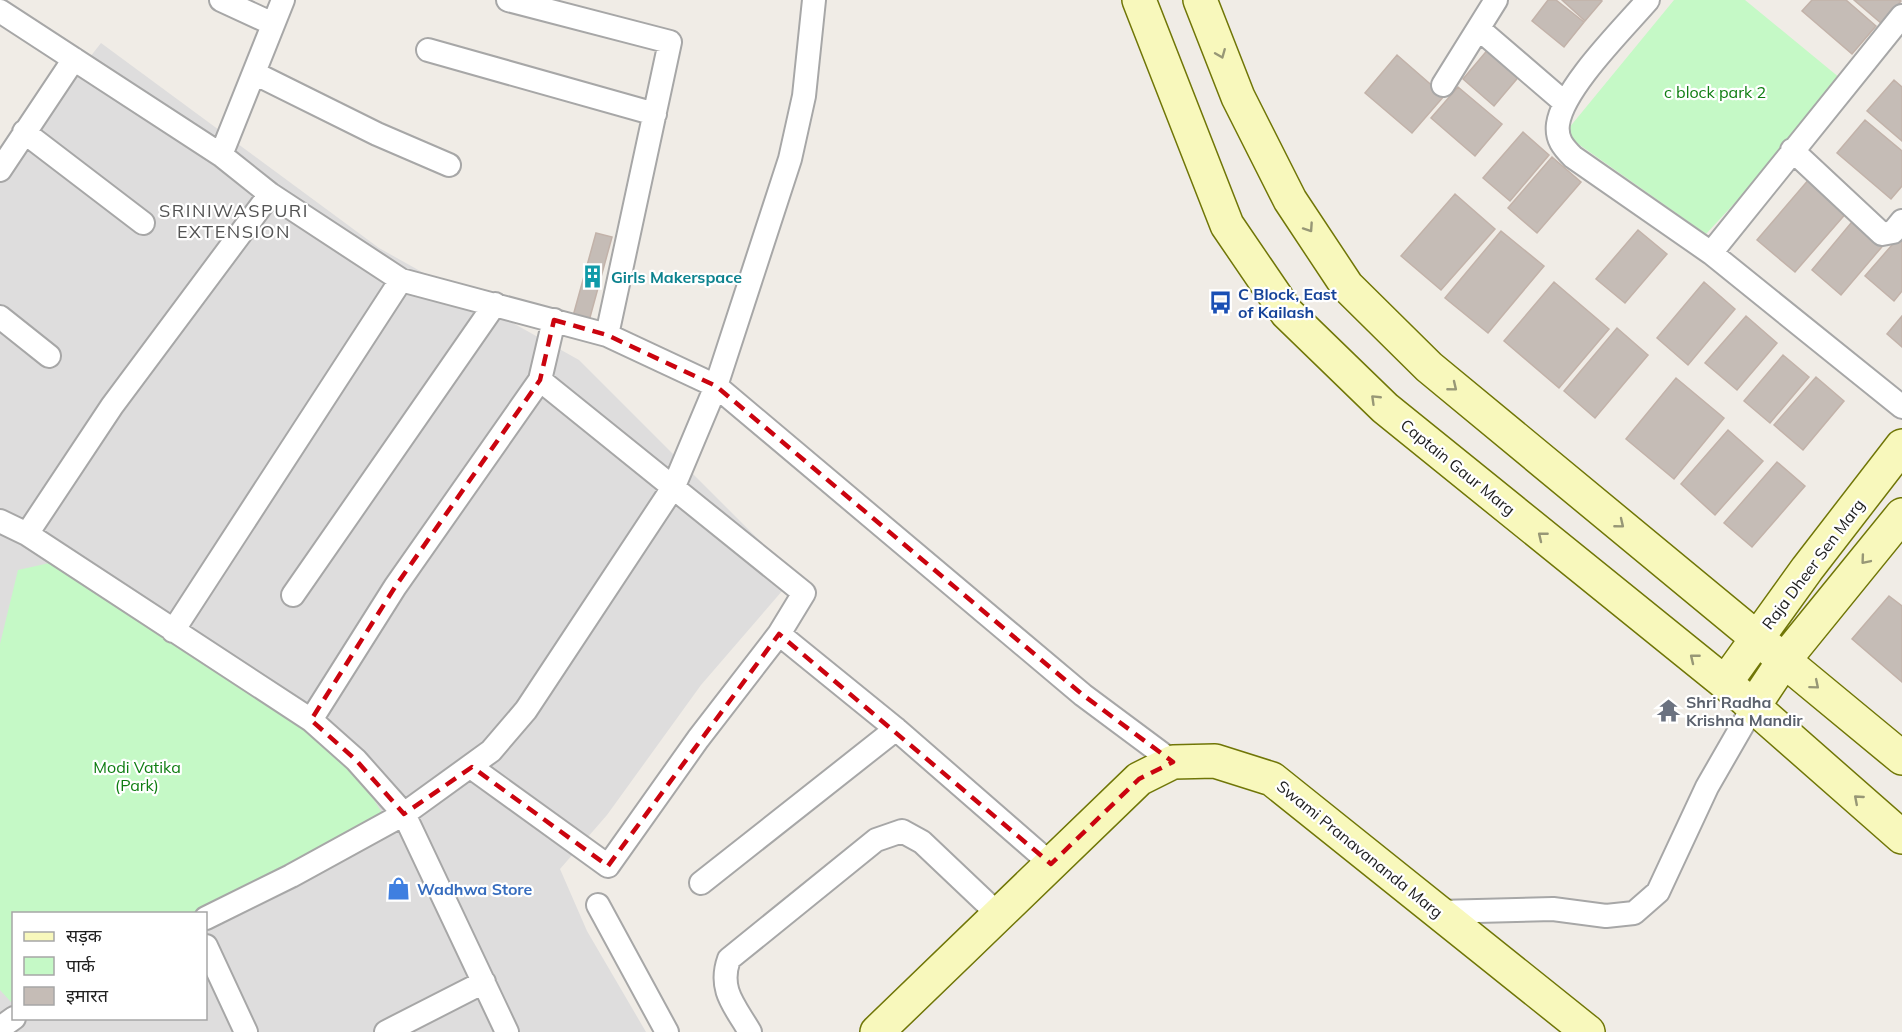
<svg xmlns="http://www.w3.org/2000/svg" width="1902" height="1032" font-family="Mulish,'Noto Sans Devanagari',sans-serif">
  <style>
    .residential { fill: #dedddd; fill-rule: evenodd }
    .park { fill: #c5f9c6 }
    .building { fill: #c5bcb6; stroke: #c2b2a9; stroke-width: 1.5 }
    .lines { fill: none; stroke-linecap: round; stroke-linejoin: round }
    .street-casing { stroke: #a7a7a7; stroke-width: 26 }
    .secondary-casing { stroke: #707607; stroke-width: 36 }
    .street { stroke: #fff; stroke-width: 22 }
    .secondary { stroke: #f8f8bc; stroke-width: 33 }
    .oneway { stroke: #979776 }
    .marked { fill: none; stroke: #cb040f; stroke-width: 4.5; stroke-dasharray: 12 8; stroke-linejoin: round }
    .labels { text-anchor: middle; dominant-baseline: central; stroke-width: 4.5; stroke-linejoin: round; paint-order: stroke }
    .park-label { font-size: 16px; fill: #0e7d11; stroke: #fff }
    .culture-label { font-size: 16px; font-weight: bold; fill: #0d838f; stroke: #fff; text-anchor: start }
    .transit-label { font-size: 16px; font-weight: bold; fill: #164399; stroke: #fff; text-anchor: start }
    .street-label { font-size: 16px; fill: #202020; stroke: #fff }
    .worship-label { font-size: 16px; font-weight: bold; fill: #5b616d; stroke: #fff; text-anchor: start }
    .shop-label { font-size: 16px; font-weight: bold; fill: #366cbe; stroke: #fff; text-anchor: start }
    .neighbourhood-label { font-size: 18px; letter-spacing: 1.5px; fill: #535353; stroke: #fff }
  </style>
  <rect width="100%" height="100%" fill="#f0ece6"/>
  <path class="residential" d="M 101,43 L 379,248 L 579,360 L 795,576 L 701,685 L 607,815 L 560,869 L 587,931 L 646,1032 L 0,1032 L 0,172 ZM 14,914 L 206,914 L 206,1018 L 14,1018 Z"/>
  <path class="park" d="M 1674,0 L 1745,0 L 1846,83 L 1706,234 L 1564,134 Z
    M 63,560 L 347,756 L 387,821 L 202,913 L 14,914 L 13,1000 L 11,1002 L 0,990 L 0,644 L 18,570 Z"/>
  <path class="building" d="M 1548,0 L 1556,0 L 1584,22 L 1564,47 L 1532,21 Z
    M 1562,0 L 1600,0 L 1602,1 L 1585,21 Z
    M 1812,0 L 1846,0 L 1876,26 L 1852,54 L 1802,11 Z
    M 1854,0 L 1899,0 L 1901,1 L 1882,24 Z
    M 1490,47 L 1521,74 L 1494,106 L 1463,79 Z
    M 1397,55 L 1444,96 L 1412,133 L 1365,93 Z
    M 1894,80 L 1902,87 L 1902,141 L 1867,111 Z
    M 1458,87 L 1502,124 L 1475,156 L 1431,118 Z
    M 1865,120 L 1902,151 L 1902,186 L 1891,199 L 1837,153 Z
    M 1523,132 L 1549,155 L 1510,201 L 1483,178 Z
    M 1552,157 L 1581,182 L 1537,233 L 1508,208 Z
    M 1810,178 L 1848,211 L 1795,272 L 1757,240 Z
    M 1455,194 L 1495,229 L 1441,290 L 1401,256 Z
    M 1856,217 L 1886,242 L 1841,295 L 1812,270 Z
    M 1638,230 L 1667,254 L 1625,303 L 1596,279 Z
    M 1501,231 L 1544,266 L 1488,333 L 1445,298 Z
    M 596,233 L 612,237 L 589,321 L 573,316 Z
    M 1898,238 L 1902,242 L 1902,291 L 1894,301 L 1865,276 Z
    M 1554,282 L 1609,329 L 1559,388 L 1504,341 Z
    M 1704,282 L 1735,309 L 1688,365 L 1657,338 Z
    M 1746,316 L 1777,343 L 1737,390 L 1705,363 Z
    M 1902,316 L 1902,347 L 1887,334 Z
    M 1617,328 L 1648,355 L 1595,418 L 1564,391 Z
    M 1783,355 L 1809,377 L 1770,423 L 1744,401 Z
    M 1816,377 L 1844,401 L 1803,450 L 1774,425 Z
    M 1676,378 L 1724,418 L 1674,479 L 1626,439 Z
    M 1728,430 L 1763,461 L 1715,515 L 1681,484 Z
    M 1777,462 L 1805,486 L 1752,547 L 1724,523 Z
    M 1889,596 L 1902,606 L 1902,682 L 1852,639 Z"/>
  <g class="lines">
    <defs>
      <path id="street" d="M 221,0 L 273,24
        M 508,0 L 670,42 L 607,335
        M 1648,0 C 1623,29 1563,88 1558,124 C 1556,139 1563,147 1573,157 L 1711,253 L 1902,407
        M 0,11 L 221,155 L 270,194 L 401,280 L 607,335 L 716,386 L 1083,695 L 1173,762
        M 1479,29 L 1565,103
        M 428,50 L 655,114
        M 254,73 L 377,134 L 449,165
        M 1443,85 L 1496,0
        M 24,132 L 143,223
        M 1792,150 L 1882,234 L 1893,232 L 1902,221
        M 221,155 L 283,0
        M 0,170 L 74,59
        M 1711,253 L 1902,16
        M 0,317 L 49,356
        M 0,521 L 27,534 L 311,720 L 356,760 L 404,814 L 507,1032
        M 27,534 L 112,406 L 270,194
        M 293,595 L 495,304
        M 173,631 L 401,280
        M 779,634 L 896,729 L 1051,864
        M 311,720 L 395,587 L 540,380 L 554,320
        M 471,767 L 608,866 L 698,739 L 779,634 L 804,593 L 540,380
        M 701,883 L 896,729
        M 598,905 L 667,1032
        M 1438,912 L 1553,909 L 1606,916 L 1634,913 L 1658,892 L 1707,787 L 1753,707
        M 206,918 L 291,876 L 404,814 L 491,751 L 526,710 L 674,486 L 716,386 L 790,159 L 804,96 L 814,0
        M 206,946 L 246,1032
        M 0,1028 L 14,1018
        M 386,1032 L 484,982
        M 750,1032 C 735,1006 718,990 729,959 L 876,840 L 902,831 L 922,842 L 999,915"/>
      <path id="secondary" d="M 1139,0 L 1227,225 L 1287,313 L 1385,408 L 1745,699 L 1902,837
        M 1200,0 L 1238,97 L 1290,200 L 1347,286 L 1429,367 L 1902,758
        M 1725,683 L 1807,569 L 1902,446
        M 1753,707 L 1785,659 L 1902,515
        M 877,1032 L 1139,779 L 1173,762 L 1215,761 L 1272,779 L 1588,1032"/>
    </defs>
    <use href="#street" class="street-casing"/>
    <use href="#secondary" class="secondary-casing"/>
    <use href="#street" class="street"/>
    <use href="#secondary" class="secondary"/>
  </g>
  <defs><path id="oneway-chevron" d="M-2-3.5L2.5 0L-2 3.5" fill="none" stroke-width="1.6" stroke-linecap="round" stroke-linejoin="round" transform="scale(1.5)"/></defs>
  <g class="oneway">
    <use href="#oneway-chevron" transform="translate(1221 54) rotate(68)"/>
    <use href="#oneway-chevron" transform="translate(1309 228) rotate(56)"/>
    <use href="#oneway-chevron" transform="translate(1453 387) rotate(39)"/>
    <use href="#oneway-chevron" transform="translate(1375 399) rotate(-136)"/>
    <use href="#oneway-chevron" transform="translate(1620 524) rotate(39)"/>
    <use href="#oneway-chevron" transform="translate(1542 536) rotate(-141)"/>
    <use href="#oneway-chevron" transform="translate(1865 560) rotate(130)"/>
    <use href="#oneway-chevron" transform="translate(1694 658) rotate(-141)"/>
    <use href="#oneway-chevron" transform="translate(1815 685) rotate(40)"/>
    <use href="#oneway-chevron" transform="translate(1858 799) rotate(-139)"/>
  </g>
  <path class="marked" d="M 554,320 L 607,335 L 716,386 L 1083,695 L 1173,762 L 1139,779 L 1051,864 L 779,634 L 608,866 L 472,767 L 404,814 L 356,760 L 311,720 L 395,587 L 540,380 Z"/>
  <defs>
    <symbol id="building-bare" viewBox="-9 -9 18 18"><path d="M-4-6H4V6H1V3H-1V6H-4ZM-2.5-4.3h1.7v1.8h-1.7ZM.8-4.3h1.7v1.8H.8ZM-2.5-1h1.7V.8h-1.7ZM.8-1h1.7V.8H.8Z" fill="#0f9aa8" stroke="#fff" stroke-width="2.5" paint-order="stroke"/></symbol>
    <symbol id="bus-bare" viewBox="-9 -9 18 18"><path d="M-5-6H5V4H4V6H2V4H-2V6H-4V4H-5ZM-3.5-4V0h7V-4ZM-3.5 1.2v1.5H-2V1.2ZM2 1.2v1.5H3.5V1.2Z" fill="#1a4fb4" stroke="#fff" stroke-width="2.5" paint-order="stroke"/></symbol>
    <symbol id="temple-bare" viewBox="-9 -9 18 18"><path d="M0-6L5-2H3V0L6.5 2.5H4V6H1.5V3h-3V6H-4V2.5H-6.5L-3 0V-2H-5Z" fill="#6b7280" stroke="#fff" stroke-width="2.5" paint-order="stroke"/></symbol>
    <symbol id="shop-bare" viewBox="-9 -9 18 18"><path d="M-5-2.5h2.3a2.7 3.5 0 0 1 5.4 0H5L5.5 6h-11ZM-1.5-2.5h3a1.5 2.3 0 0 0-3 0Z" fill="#3f7fe0" stroke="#fff" stroke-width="2.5" paint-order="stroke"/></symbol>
  </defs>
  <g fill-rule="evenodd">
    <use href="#building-bare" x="576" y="260" width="33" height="33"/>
    <use href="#bus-bare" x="1204" y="286" width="33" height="33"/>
    <use href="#temple-bare" x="1652" y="694" width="33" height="33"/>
    <use href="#shop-bare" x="382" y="872" width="33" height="33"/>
  </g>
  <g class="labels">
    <g class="park-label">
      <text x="1715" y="92">c block park 2</text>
      <text x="137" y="767">Modi Vatika<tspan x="137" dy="18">(Park)</tspan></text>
    </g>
    <g class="culture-label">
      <text x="611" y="277">Girls Makerspace</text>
    </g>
    <g class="transit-label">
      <text x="1238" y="294">C Block, East<tspan x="1238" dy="18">of Kailash</tspan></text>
    </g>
    <g class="street-label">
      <text transform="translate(1458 467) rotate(39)">Captain Gaur Marg</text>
      <text transform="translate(1813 564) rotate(-53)">Raja Dheer Sen Marg</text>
      <text transform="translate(1360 849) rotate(39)">Swami Pranavananda Marg</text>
    </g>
    <g class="worship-label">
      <text x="1686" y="702">Shri Radha<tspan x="1686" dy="18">Krishna Mandir</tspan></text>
    </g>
    <g class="shop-label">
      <text x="417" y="889">Wadhwa Store</text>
    </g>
    <g class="neighbourhood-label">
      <text x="234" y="210">SRINIWASPURI<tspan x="234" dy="21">EXTENSION</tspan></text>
    </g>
  </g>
  <rect x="12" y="912" width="195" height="108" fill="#ffffff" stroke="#a6a6a6" stroke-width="1.5"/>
  <rect x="24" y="932" width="30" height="9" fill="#f8f8bc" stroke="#a6a6a6" stroke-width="1.5"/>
  <text x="66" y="942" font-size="18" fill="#202020">सड़क</text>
  <rect x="24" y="957" width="30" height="18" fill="#c5f9c6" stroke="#a6a6a6" stroke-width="1.5"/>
  <text x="66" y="972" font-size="18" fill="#202020">पार्क</text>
  <rect x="24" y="987" width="30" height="18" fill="#c5bcb6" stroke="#a6a6a6" stroke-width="1.5"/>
  <text x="66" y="1002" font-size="18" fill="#202020">इमारत</text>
</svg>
